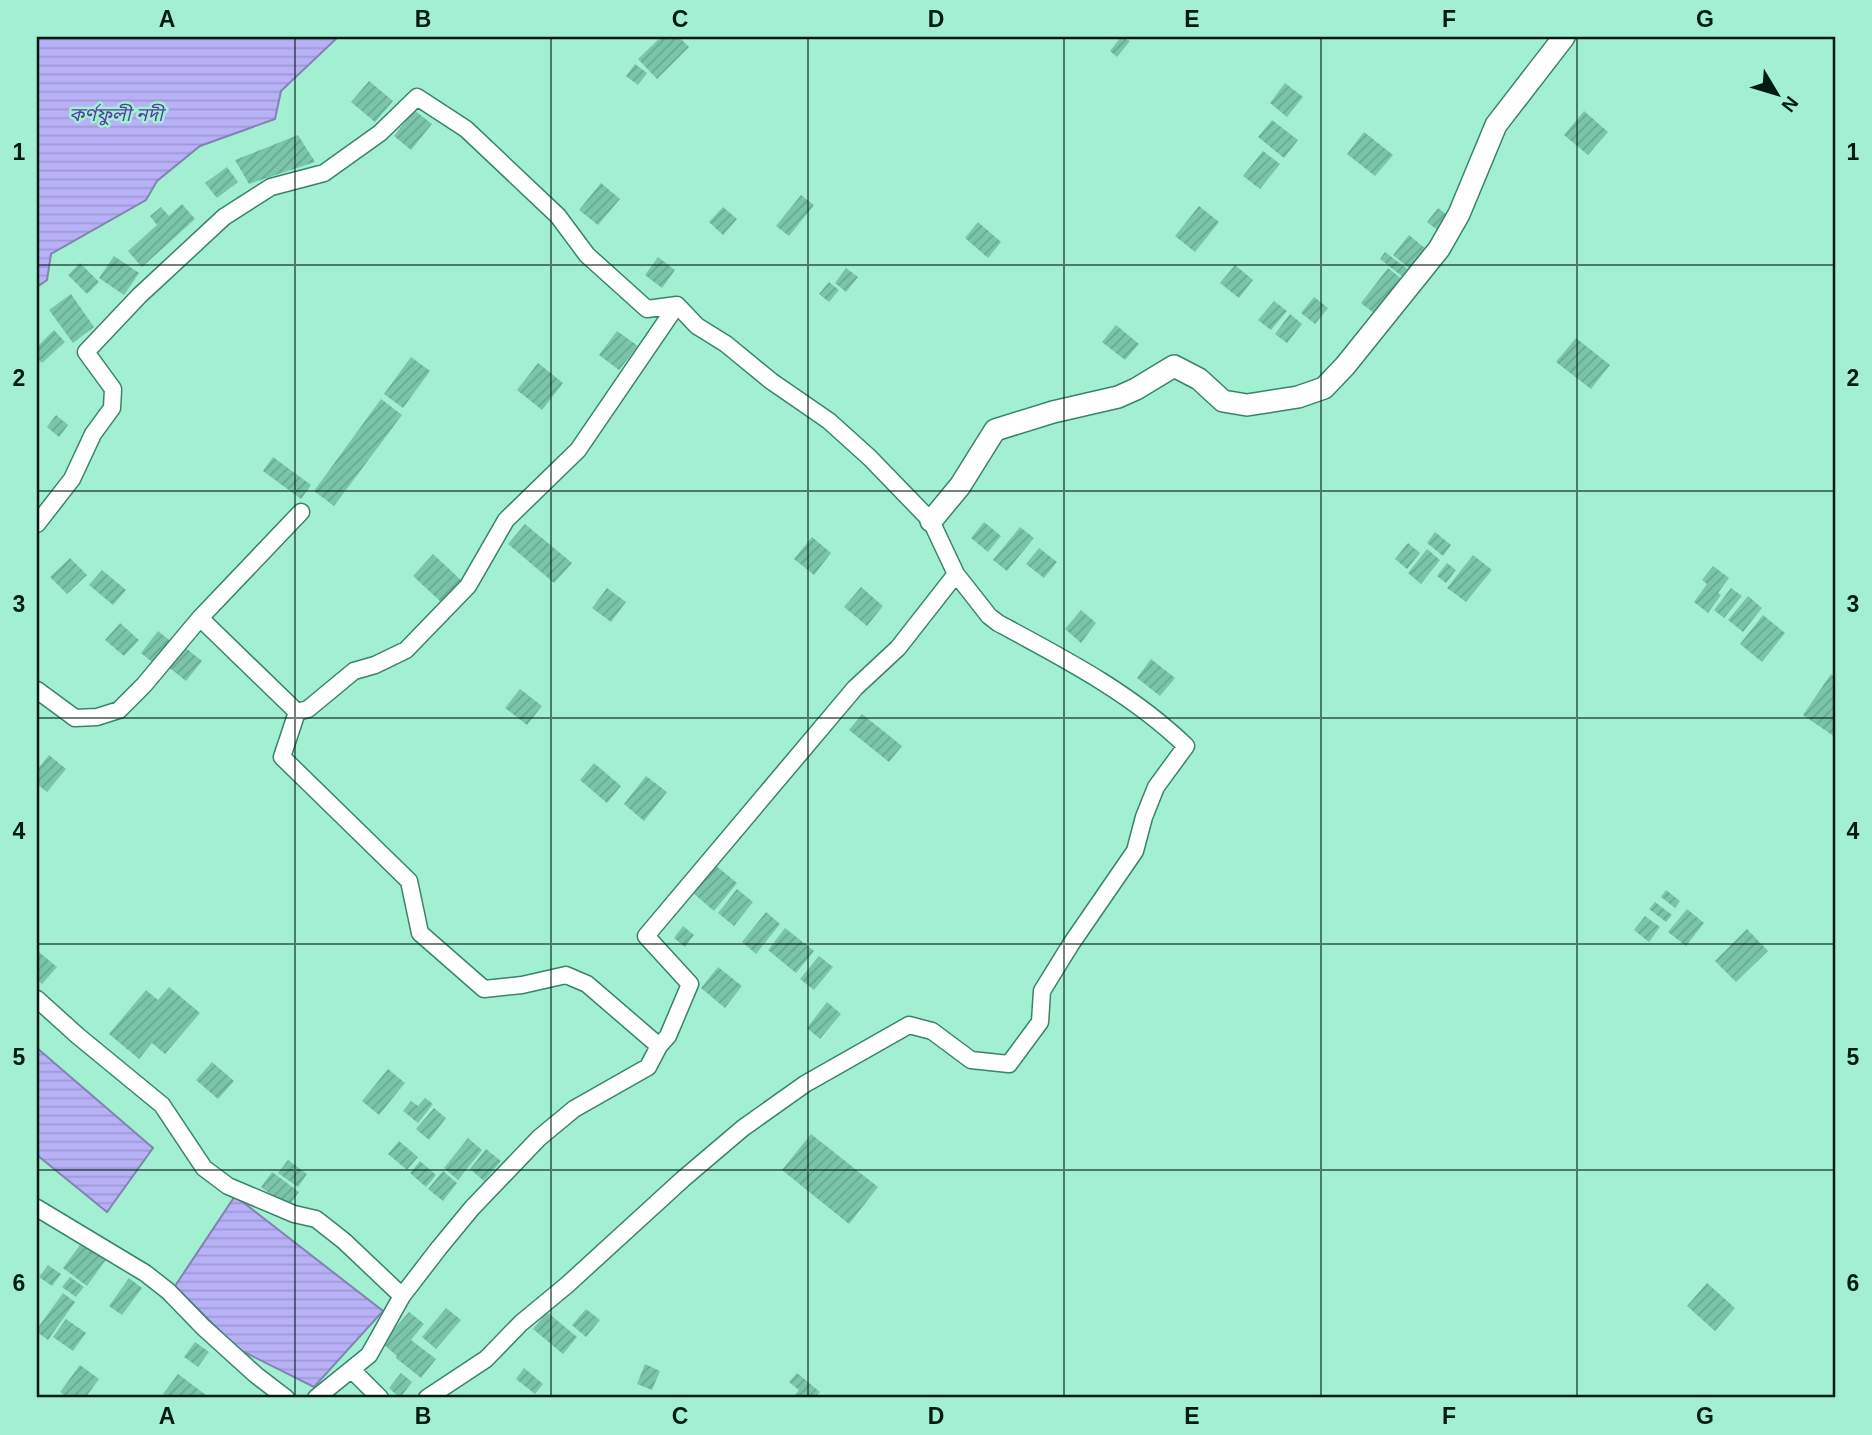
<svg xmlns="http://www.w3.org/2000/svg" width="1872" height="1435" font-family="Arial,'Noto Sans Bengali',sans-serif">
  <style>
    .water { fill: url(#water-rules); stroke: #8184b2; stroke-width: 2 }
    .building { fill: url(#building-hatch) }
    .lines { fill: none; stroke-linecap: round; stroke-linejoin: round }
    .minor-casing { stroke: #38846b; stroke-width: 19 }
    .tertiary-casing { stroke: #38846b; stroke-width: 24 }
    .minor { stroke: #fff; stroke-width: 16 }
    .tertiary { stroke: #fff; stroke-width: 21 }
    .grid { fill: none; stroke: #001b12; stroke-width: 2; stroke-opacity: 0.55 }
    .labels { text-anchor: middle; dominant-baseline: central; stroke-width: 5; stroke-linejoin: round; paint-order: stroke }
    .water-label { font-size: 19px; font-style: italic; fill: #543ea1; stroke: #a3efd2 }
    .neatline { fill: none; stroke: #001b12; stroke-width: 2.5 }
    .grid-label { font-size: 23px; text-anchor: middle; font-weight: bold; fill: #001b12 }
  </style>
  <defs>
    <pattern id="water-rules" width="6" height="5" patternUnits="userSpaceOnUse" patternTransform="scale(1.75)"><rect width="6" height="5" fill="#b8b1f7"/><path d="M0 2.5h6" fill="none" stroke="#9c98d3"/></pattern>
    <pattern id="building-hatch" width="6" height="6" patternUnits="userSpaceOnUse" patternTransform="scale(1.75)"><rect width="6" height="6" fill="#7ac5a9"/><path d="M-1 1l2-2M0 6l6-6M5 7l2-2" fill="none" stroke="#68a990"/></pattern>
  </defs>
  <rect width="100%" height="100%" fill="#a3efd2"/>
  <path class="water" d="M 37,37 L 338,37 L 281,91 L 275,119 L 200,146 L 157,181 L 146,200 L 51,254 L 47,280 L 37,287 Z
    M 37,1048 L 153,1148 L 107,1212 L 37,1155 Z
    M 235,1196 L 383,1311 L 314,1387 L 238,1349 L 175,1286 Z"/>
  <path class="building" d="M 661,37 L 679,37 L 689,47 L 657,79 L 638,59 Z
    M 1121,37 L 1130,41 L 1117,57 L 1110,51 Z
    M 635,64 L 647,73 L 638,85 L 626,76 Z
    M 369,81 L 393,101 L 375,122 L 351,102 Z
    M 1285,83 L 1303,97 L 1287,117 L 1270,103 Z
    M 414,110 L 432,124 L 411,150 L 394,136 Z
    M 1584,111 L 1608,132 L 1588,155 L 1564,135 Z
    M 1272,120 L 1298,140 L 1284,158 L 1258,137 Z
    M 1364,132 L 1393,155 L 1375,176 L 1347,154 Z
    M 298,135 L 315,162 L 249,184 L 235,160 Z
    M 1263,151 L 1280,164 L 1260,189 L 1243,176 Z
    M 227,167 L 238,182 L 217,198 L 205,183 Z
    M 601,183 L 620,199 L 598,225 L 579,210 Z
    M 801,195 L 814,205 L 789,236 L 776,226 Z
    M 182,204 L 195,219 L 142,267 L 128,251 L 157,225 L 150,216 L 161,207 L 169,216 Z
    M 1199,206 L 1219,222 L 1195,252 L 1175,236 Z
    M 723,207 L 737,219 L 723,235 L 709,222 Z
    M 1438,208 L 1451,218 L 1440,232 L 1427,222 Z
    M 978,222 L 1001,242 L 988,258 L 965,238 Z
    M 1409,235 L 1426,249 L 1410,269 L 1393,255 Z
    M 1385,252 L 1409,270 L 1403,277 L 1380,259 Z
    M 114,256 L 139,273 L 124,295 L 99,278 Z
    M 658,257 L 675,270 L 662,288 L 645,275 Z
    M 80,263 L 99,282 L 87,294 L 68,275 Z
    M 1235,265 L 1253,280 L 1239,298 L 1220,283 Z
    M 846,268 L 858,277 L 846,292 L 835,283 Z
    M 1388,268 L 1403,280 L 1376,315 L 1361,303 Z
    M 829,282 L 839,290 L 829,302 L 819,294 Z
    M 71,294 L 94,327 L 73,343 L 49,310 Z
    M 1314,297 L 1328,308 L 1315,324 L 1301,313 Z
    M 1274,301 L 1287,311 L 1271,330 L 1258,320 Z
    M 1290,314 L 1302,324 L 1287,343 L 1275,334 Z
    M 1116,325 L 1139,344 L 1125,360 L 1102,342 Z
    M 54,330 L 65,342 L 42,363 L 37,358 L 37,347 Z
    M 617,331 L 638,346 L 619,370 L 599,355 Z
    M 1576,338 L 1610,365 L 1591,389 L 1556,362 Z
    M 411,357 L 430,371 L 403,408 L 384,394 Z
    M 538,363 L 563,383 L 542,410 L 517,390 Z
    M 381,399 L 402,415 L 334,506 L 314,491 Z
    M 56,415 L 68,425 L 59,437 L 47,427 Z
    M 273,457 L 311,485 L 301,499 L 263,471 Z
    M 984,522 L 1001,536 L 988,552 L 971,538 Z
    M 525,524 L 572,563 L 554,583 L 508,544 Z
    M 1020,527 L 1034,538 L 1007,571 L 993,560 Z
    M 1435,532 L 1451,545 L 1443,556 L 1427,543 Z
    M 812,537 L 831,553 L 814,575 L 794,559 Z
    M 1408,543 L 1420,553 L 1407,569 L 1395,559 Z
    M 1039,548 L 1057,562 L 1044,578 L 1026,564 Z
    M 1427,549 L 1440,560 L 1421,584 L 1408,573 Z
    M 433,554 L 462,581 L 442,603 L 413,576 Z
    M 1473,555 L 1492,570 L 1466,602 L 1447,588 Z
    M 70,558 L 87,575 L 67,594 L 50,577 Z
    M 1447,563 L 1456,570 L 1446,583 L 1437,576 Z
    M 1713,566 L 1729,578 L 1718,593 L 1721,595 L 1708,613 L 1694,602 L 1707,584 L 1702,580 Z
    M 102,570 L 126,590 L 113,605 L 89,585 Z
    M 861,587 L 883,606 L 867,626 L 844,607 Z
    M 607,588 L 626,602 L 611,622 L 592,608 Z
    M 1731,588 L 1742,596 L 1724,618 L 1714,610 Z
    M 1748,596 L 1762,608 L 1743,632 L 1728,620 Z
    M 1081,610 L 1096,623 L 1081,643 L 1065,629 Z
    M 1763,615 L 1785,633 L 1762,662 L 1740,644 Z
    M 120,623 L 139,640 L 124,656 L 105,640 Z
    M 158,631 L 174,644 L 156,665 L 141,653 Z
    M 182,645 L 202,661 L 186,681 L 166,665 Z
    M 1151,659 L 1175,678 L 1160,696 L 1137,678 Z
    M 1831,674 L 1835,677 L 1835,737 L 1803,715 Z
    M 520,689 L 542,706 L 527,725 L 505,708 Z
    M 862,714 L 902,746 L 889,762 L 849,730 Z
    M 49,755 L 66,769 L 47,792 L 37,784 L 37,770 Z
    M 594,763 L 621,786 L 607,803 L 580,780 Z
    M 646,776 L 667,792 L 644,821 L 624,804 Z
    M 715,865 L 737,883 L 714,911 L 693,893 Z
    M 737,889 L 753,902 L 734,926 L 718,913 Z
    M 1666,890 L 1680,901 L 1675,908 L 1661,897 Z
    M 1655,902 L 1672,915 L 1666,922 L 1649,909 Z
    M 1687,909 L 1704,923 L 1686,946 L 1668,932 Z
    M 766,912 L 780,924 L 756,954 L 742,942 Z
    M 1645,916 L 1660,927 L 1649,942 L 1634,930 Z
    M 683,926 L 694,935 L 685,947 L 674,938 Z
    M 785,928 L 814,951 L 796,973 L 768,950 Z
    M 1747,929 L 1768,951 L 1736,982 L 1715,961 Z
    M 39,952 L 57,967 L 42,984 L 37,980 L 37,954 Z
    M 819,956 L 833,967 L 814,990 L 800,979 Z
    M 718,967 L 742,986 L 725,1008 L 701,988 Z
    M 169,987 L 200,1013 L 165,1054 L 152,1043 L 139,1059 L 109,1034 L 146,990 L 158,1000 Z
    M 827,1002 L 841,1014 L 820,1039 L 807,1028 Z
    M 212,1062 L 234,1081 L 218,1099 L 196,1080 Z
    M 388,1069 L 405,1083 L 379,1115 L 362,1101 Z
    M 425,1098 L 433,1104 L 418,1123 L 403,1111 L 411,1101 L 418,1106 Z
    M 434,1108 L 446,1118 L 429,1140 L 416,1129 Z
    M 811,1134 L 878,1187 L 849,1224 L 782,1170 Z
    M 468,1138 L 482,1150 L 458,1180 L 444,1168 Z
    M 399,1141 L 418,1157 L 407,1170 L 388,1154 Z
    M 486,1149 L 501,1161 L 484,1181 L 470,1169 Z
    M 288,1160 L 307,1174 L 298,1187 L 278,1173 Z
    M 420,1161 L 436,1175 L 426,1187 L 410,1173 Z
    M 443,1171 L 457,1183 L 443,1201 L 428,1189 Z
    M 272,1172 L 299,1192 L 288,1207 L 261,1187 Z
    M 83,1241 L 107,1258 L 87,1286 L 63,1268 Z
    M 48,1265 L 61,1274 L 52,1286 L 39,1277 Z
    M 70,1277 L 84,1287 L 76,1297 L 62,1287 Z
    M 129,1278 L 142,1288 L 122,1315 L 109,1306 Z
    M 1707,1283 L 1735,1308 L 1715,1331 L 1687,1306 Z
    M 63,1293 L 75,1302 L 48,1340 L 37,1332 L 37,1329 Z
    M 446,1308 L 461,1320 L 436,1349 L 422,1337 Z
    M 586,1309 L 600,1320 L 586,1337 L 572,1325 Z
    M 409,1312 L 424,1324 L 411,1340 L 436,1359 L 421,1378 L 396,1358 L 397,1356 L 382,1343 Z
    M 547,1312 L 577,1337 L 563,1354 L 533,1329 Z
    M 66,1319 L 86,1333 L 73,1351 L 53,1337 Z
    M 195,1342 L 209,1352 L 198,1367 L 184,1357 Z
    M 645,1364 L 660,1371 L 652,1390 L 637,1384 Z
    M 80,1365 L 99,1379 L 85,1398 L 67,1398 L 60,1392 Z
    M 524,1368 L 543,1384 L 535,1394 L 516,1379 Z
    M 401,1373 L 412,1382 L 400,1398 L 389,1388 Z
    M 797,1373 L 820,1392 L 815,1398 L 792,1398 L 799,1390 L 789,1382 Z
    M 178,1374 L 206,1395 L 204,1398 L 169,1398 L 163,1394 Z"/>
  <g class="lines">
    <defs>
      <path id="minor" d="M 301,512 L 200,618 L 297,712 L 282,757 L 409,881 L 420,933 L 484,989 L 522,985 L 566,975 L 587,984 L 659,1046 L 648,1067 L 574,1109 L 539,1138 L 472,1208 L 439,1248 L 402,1296 L 369,1355 L 316,1398
        M 37,524 L 72,479 L 93,434 L 112,408 L 113,389 L 86,352 L 139,296 L 224,217 L 271,187 L 324,173 L 380,133 L 417,97 L 466,129 L 558,216 L 587,255 L 647,309 L 677,305
        M 37,690 L 75,718 L 97,717 L 119,710 L 144,685 L 200,618
        M 297,712 L 308,709 L 354,671 L 375,665 L 406,650 L 468,586 L 506,520 L 578,450 L 677,305 L 697,326 L 726,344 L 771,381 L 829,421 L 870,458 L 931,521 L 956,574 L 989,616 L 998,623 C 1065,659 1131,693 1186,746 L 1156,787 L 1144,817 L 1135,851 L 1071,944 L 1042,991 L 1040,1022 L 1009,1064 L 971,1060 L 932,1031 L 909,1025 L 805,1084 L 743,1128 L 683,1179 L 567,1285 L 521,1323 L 486,1359 L 427,1398
        M 37,999 L 78,1036 L 162,1105 L 204,1168 L 228,1186 L 294,1214 L 316,1219 L 344,1241 L 402,1296
        M 659,1046 L 668,1036 L 690,984 L 646,936 L 855,688 L 898,648 L 956,574
        M 37,1208 L 145,1273 L 168,1291 L 203,1327 L 256,1375 L 286,1398
        M 352,1370 L 380,1398"/>
      <path id="tertiary" d="M 931,521 L 960,486 L 995,430 L 1053,412 L 1118,397 L 1136,389 L 1174,366 L 1199,379 L 1223,401 L 1247,405 L 1298,397 L 1324,388 L 1345,366 L 1439,249 L 1459,214 L 1496,125 L 1564,37"/>
    </defs>
    <use href="#minor" class="minor-casing"/>
    <use href="#tertiary" class="tertiary-casing"/>
    <use href="#minor" class="minor"/>
    <use href="#tertiary" class="tertiary"/>
  </g>
  <path class="grid" d="M 295,37 L 295,1398M 551,37 L 551,1398M 808,37 L 808,1398M 1064,37 L 1064,1398M 1321,37 L 1321,1398M 1577,37 L 1577,1398M 37,265 L 1835,265M 37,491 L 1835,491M 37,718 L 1835,718M 37,944 L 1835,944M 37,1170 L 1835,1170"/>
  <g class="labels">
    <g class="water-label">
      <text x="116" y="114">কর্ণফুলী নদী</text>
    </g>
  </g>
  <rect width="1872" height="1435" fill="none" stroke="#a3efd2" stroke-width="77"/>
  <g transform="translate(1777 94) rotate(128)" stroke="#a3efd2" stroke-width="5" paint-order="stroke">
  <path d="M0-5L12 26L0 18L-12 26Z" fill="#001b12"/>
  <text y="-10" font-size="19" font-weight="bold" text-anchor="middle" fill="#001b12">N</text>
  </g>
  <rect x="38" y="38" width="1796" height="1358" class="neatline"/>
  <g class="grid-label">
    <text x="167" y="27">A</text>
    <text x="423" y="27">B</text>
    <text x="680" y="27">C</text>
    <text x="936" y="27">D</text>
    <text x="1192" y="27">E</text>
    <text x="1449" y="27">F</text>
    <text x="1705" y="27">G</text>
    <text x="19" y="160">1</text>
    <text x="1853" y="160">1</text>
    <text x="19" y="386">2</text>
    <text x="1853" y="386">2</text>
    <text x="19" y="612">3</text>
    <text x="1853" y="612">3</text>
    <text x="19" y="839">4</text>
    <text x="1853" y="839">4</text>
    <text x="19" y="1065">5</text>
    <text x="1853" y="1065">5</text>
    <text x="19" y="1291">6</text>
    <text x="1853" y="1291">6</text>
    <text x="167" y="1424">A</text>
    <text x="423" y="1424">B</text>
    <text x="680" y="1424">C</text>
    <text x="936" y="1424">D</text>
    <text x="1192" y="1424">E</text>
    <text x="1449" y="1424">F</text>
    <text x="1705" y="1424">G</text>
  </g>
</svg>
